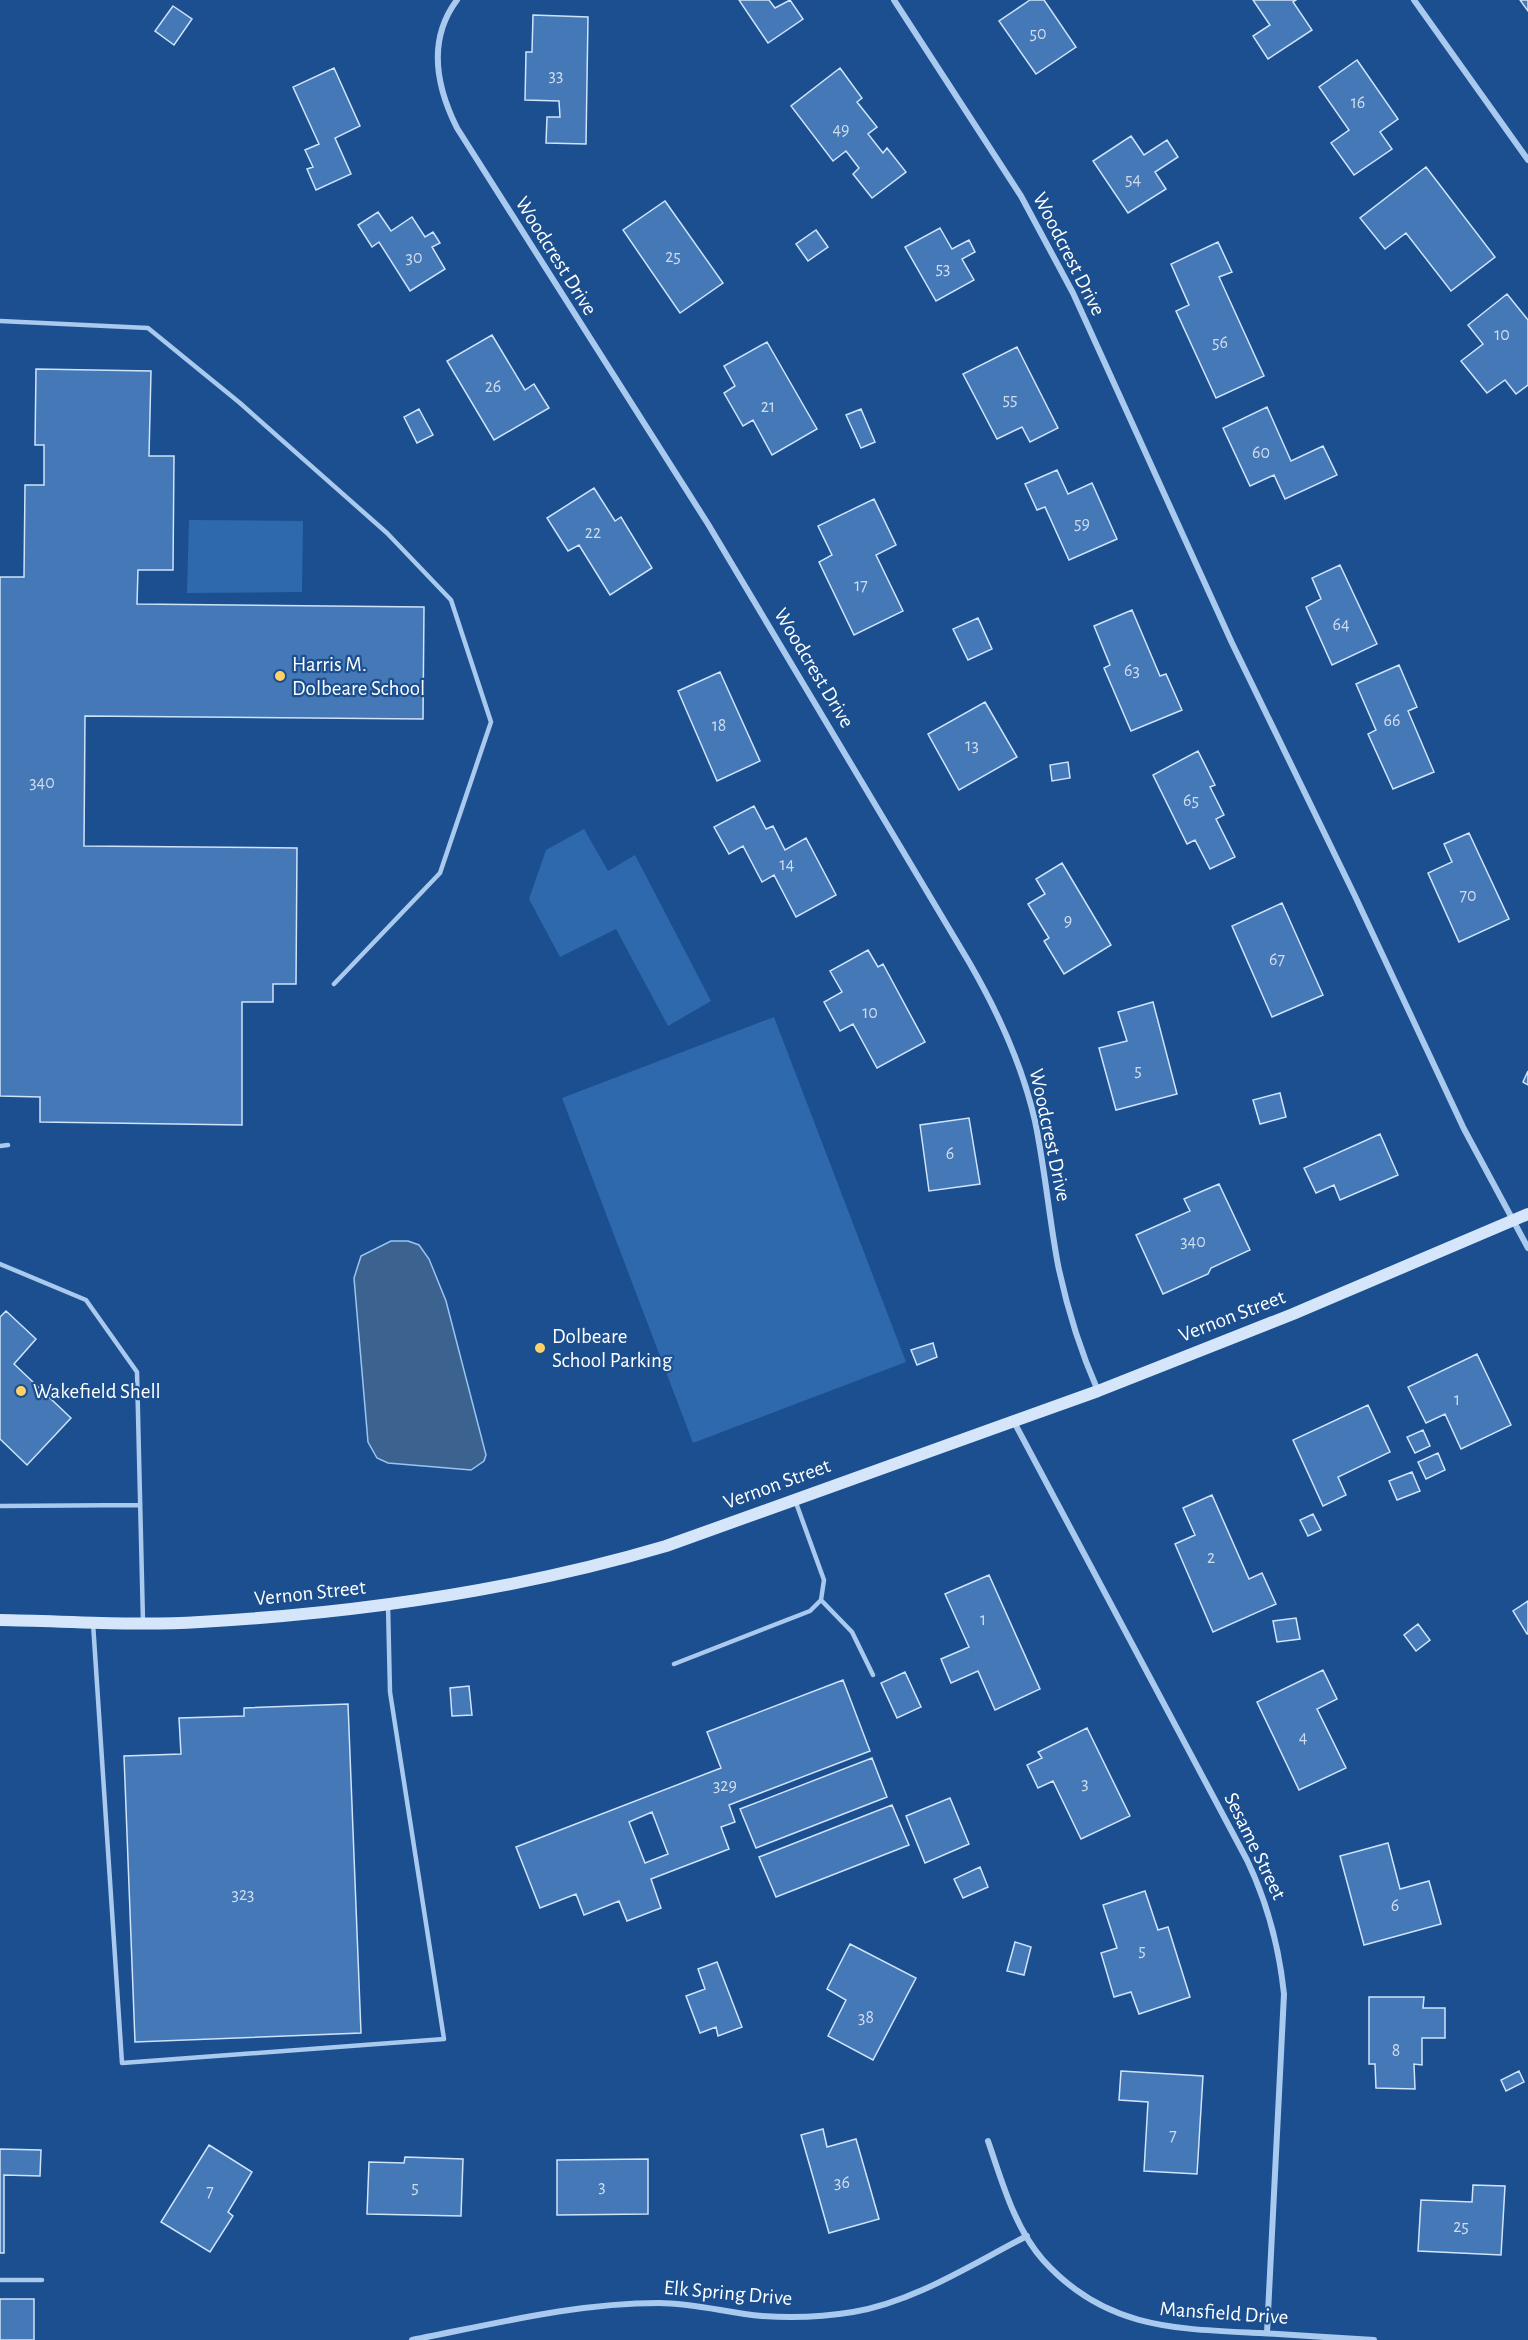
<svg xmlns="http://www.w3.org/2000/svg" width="1528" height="2340" font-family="'Alegreya Sans',sans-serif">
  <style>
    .green { fill: #2e69ad }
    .water { fill: #3c6290; stroke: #9cc4f0; stroke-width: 1.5 }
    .building { fill: #4478b7; stroke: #cfe3fa; stroke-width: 1.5; fill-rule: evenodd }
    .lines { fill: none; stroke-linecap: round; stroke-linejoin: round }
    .service { stroke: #a9c9ee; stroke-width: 4.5 }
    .minor { stroke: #a9c9ee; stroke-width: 6 }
    .secondary { stroke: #d6e6fa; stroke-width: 12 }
    .poi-dot { fill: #ffd166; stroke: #1b4f8f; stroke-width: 2 }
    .labels { text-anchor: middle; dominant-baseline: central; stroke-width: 4.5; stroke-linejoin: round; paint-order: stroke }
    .number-label { font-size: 18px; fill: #d0dded }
    .street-label { font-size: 21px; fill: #fff; stroke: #1b4f8f }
    .poi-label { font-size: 21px; fill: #fff; stroke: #1b4f8f; text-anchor: start }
  </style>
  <rect width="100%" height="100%" fill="#1b4f8f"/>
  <path class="green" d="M 189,520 L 303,521 L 302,592 L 187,593 Z
    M 584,829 L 608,871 L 635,855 L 711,1001 L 668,1026 L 616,929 L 560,957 L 529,899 L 546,850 Z
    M 774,1017 L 906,1362 L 693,1443 L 562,1098 Z"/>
  <path class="water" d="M 391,1241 L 408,1241 L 419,1245 L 429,1259 L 446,1301 L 486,1455 L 484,1461 L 471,1470 L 388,1463 L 377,1458 L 368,1442 L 354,1278 L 361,1256 Z"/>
  <path class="building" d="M 739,0 L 769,0 L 775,8 L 790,0 L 803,19 L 768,43 Z
    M 1030,0 L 1044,0 L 1076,47 L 1036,74 L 999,21 Z
    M 1253,0 L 1296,0 L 1293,2 L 1312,30 L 1268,59 L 1253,36 L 1270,25 Z
    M 1520,0 L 1528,0 L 1528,11 Z
    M 173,6 L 192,19 L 174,45 L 155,31 Z
    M 533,15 L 588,17 L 586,144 L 546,143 L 547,117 L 560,117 L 559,101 L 525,100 L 526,52 L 532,52 Z
    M 1357,60 L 1398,119 L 1380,132 L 1392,149 L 1354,175 L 1331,143 L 1349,130 L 1319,87 Z
    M 334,68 L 360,126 L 335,138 L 351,174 L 316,190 L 307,169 L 313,167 L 305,150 L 319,144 L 293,87 Z
    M 840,68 L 862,98 L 857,102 L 877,127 L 868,134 L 883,153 L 887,148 L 906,172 L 872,198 L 853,174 L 859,168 L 846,151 L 833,161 L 791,106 Z
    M 1131,136 L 1144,155 L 1167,140 L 1178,157 L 1155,172 L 1166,189 L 1128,213 L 1093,161 Z
    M 1426,167 L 1495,257 L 1451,291 L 1406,233 L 1385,249 L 1360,218 Z
    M 665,201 L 723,283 L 680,313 L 623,230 Z
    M 378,212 L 391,231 L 412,217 L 425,237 L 433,232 L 440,243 L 432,247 L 445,269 L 410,291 L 379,242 L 372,247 L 358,225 Z
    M 940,228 L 952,249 L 969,240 L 975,252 L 962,259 L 974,280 L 936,301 L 905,247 Z
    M 816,230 L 828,247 L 808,261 L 796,244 Z
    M 1218,242 L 1232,272 L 1219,277 L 1264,376 L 1216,398 L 1176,311 L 1189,305 L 1171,264 Z
    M 1507,294 L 1528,320 L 1528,385 L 1516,394 L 1505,380 L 1487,393 L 1461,361 L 1483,344 L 1468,325 Z
    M 492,335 L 525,390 L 534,384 L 549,408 L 494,440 L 447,361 Z
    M 767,342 L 817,429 L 772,455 L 753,420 L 743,426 L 724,393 L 735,386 L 724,366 Z
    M 1017,347 L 1058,428 L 1030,442 L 1022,427 L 997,439 L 963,374 Z
    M 36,369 L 151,371 L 149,456 L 174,456 L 173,570 L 138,570 L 137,604 L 424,607 L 423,719 L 85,716 L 84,846 L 297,848 L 296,984 L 273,984 L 273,1002 L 242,1002 L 242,1125 L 40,1122 L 40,1097 L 0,1096 L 0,577 L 24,577 L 25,485 L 44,485 L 44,445 L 35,445 Z
    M 1267,407 L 1291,461 L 1323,446 L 1337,475 L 1285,499 L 1274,475 L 1250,486 L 1223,428 Z
    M 419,409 L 433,435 L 417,443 L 404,417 Z
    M 861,409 L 875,442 L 861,448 L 846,415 Z
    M 1057,470 L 1068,494 L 1092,483 L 1117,539 L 1069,560 L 1045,507 L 1037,510 L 1025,484 Z
    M 594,488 L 615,521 L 621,517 L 652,568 L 610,595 L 579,545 L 568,551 L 547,518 Z
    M 874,499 L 896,545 L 876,555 L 903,611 L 854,635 L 819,562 L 832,555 L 818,526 Z
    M 1340,565 L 1377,644 L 1332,665 L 1306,607 L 1321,599 L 1312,578 Z
    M 1132,610 L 1160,676 L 1166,674 L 1182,710 L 1131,731 L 1104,668 L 1110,665 L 1094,626 Z
    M 978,618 L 992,649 L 968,660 L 953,629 Z
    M 1399,665 L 1417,707 L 1408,711 L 1434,772 L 1393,789 L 1368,734 L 1376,730 L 1356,684 Z
    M 720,672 L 760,761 L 717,781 L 678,691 Z
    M 985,702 L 1017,757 L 959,790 L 928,734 Z
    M 1198,751 L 1215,785 L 1210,787 L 1224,815 L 1216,819 L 1235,857 L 1210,869 L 1195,840 L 1187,844 L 1153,775 Z
    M 1068,762 L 1070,778 L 1052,781 L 1050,765 Z
    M 754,806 L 766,829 L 773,826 L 785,850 L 806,838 L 836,895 L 796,917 L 774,875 L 762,882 L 743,846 L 729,854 L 714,827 Z
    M 1469,833 L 1509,919 L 1459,942 L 1428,873 L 1452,862 L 1444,844 Z
    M 1062,863 L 1111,945 L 1064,974 L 1044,941 L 1049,938 L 1028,904 L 1045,894 L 1036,879 Z
    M 1282,903 L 1323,995 L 1272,1017 L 1232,926 Z
    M 868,950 L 878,967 L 883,964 L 925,1042 L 877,1068 L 853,1024 L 840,1031 L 824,1002 L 842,992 L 830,971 Z
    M 1153,1002 L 1177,1094 L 1116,1110 L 1099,1048 L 1127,1041 L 1118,1012 Z
    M 1528,1071 L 1528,1085 L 1523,1082 Z
    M 1280,1093 L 1286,1117 L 1260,1124 L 1253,1100 Z
    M 969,1118 L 980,1184 L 929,1191 L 920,1125 Z
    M 1380,1134 L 1398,1175 L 1340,1200 L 1334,1185 L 1316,1193 L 1304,1168 Z
    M 1219,1184 L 1250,1250 L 1211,1268 L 1208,1274 L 1163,1294 L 1136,1235 L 1190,1211 L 1184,1199 Z
    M 6,1311 L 36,1339 L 14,1364 L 71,1418 L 27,1465 L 0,1439 L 0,1317 Z
    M 933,1343 L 937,1357 L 917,1365 L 911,1350 Z
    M 1477,1354 L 1511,1425 L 1461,1449 L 1445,1414 L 1426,1423 L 1408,1387 Z
    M 1368,1405 L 1390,1452 L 1338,1477 L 1346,1495 L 1323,1506 L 1293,1440 Z
    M 1423,1430 L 1430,1446 L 1415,1453 L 1407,1437 Z
    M 1438,1453 L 1445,1470 L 1426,1479 L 1418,1462 Z
    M 1412,1472 L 1420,1491 L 1397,1500 L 1389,1481 Z
    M 1212,1495 L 1249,1579 L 1262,1573 L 1276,1604 L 1213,1632 L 1175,1544 L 1195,1535 L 1183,1508 Z
    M 1313,1514 L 1321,1530 L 1308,1536 L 1300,1520 Z
    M 989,1575 L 1040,1689 L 995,1710 L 978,1671 L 951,1683 L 941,1659 L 969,1647 L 945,1594 Z
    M 1528,1601 L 1528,1634 L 1527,1634 L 1513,1611 Z
    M 1296,1618 L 1300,1639 L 1277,1642 L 1273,1621 Z
    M 1418,1624 L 1430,1640 L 1416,1651 L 1404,1635 Z
    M 1323,1670 L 1337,1699 L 1317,1709 L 1346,1768 L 1299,1790 L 1257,1702 Z
    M 905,1672 L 921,1707 L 897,1718 L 881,1683 Z
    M 843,1680 L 870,1751 L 729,1805 L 735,1822 L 721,1827 L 729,1849 L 651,1879 L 661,1908 L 627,1921 L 619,1901 L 584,1915 L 576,1894 L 540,1908 L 516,1847 L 721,1768 L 707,1732 ZM 652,1812 L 668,1854 L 645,1863 L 629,1822 Z
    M 469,1686 L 472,1715 L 452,1716 L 450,1688 Z
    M 348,1704 L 361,2033 L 135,2042 L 124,1756 L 181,1754 L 179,1718 L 244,1716 L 244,1708 Z
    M 1087,1728 L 1130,1816 L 1081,1839 L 1053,1781 L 1038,1788 L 1027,1765 L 1042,1758 L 1038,1752 Z
    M 872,1758 L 887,1797 L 756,1848 L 740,1809 Z
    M 950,1798 L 969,1844 L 925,1863 L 906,1816 Z
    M 892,1805 L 909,1845 L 776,1897 L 759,1857 Z
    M 1388,1843 L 1400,1889 L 1429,1881 L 1441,1924 L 1364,1945 L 1340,1856 Z
    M 980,1867 L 988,1887 L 963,1898 L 954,1879 Z
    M 1145,1891 L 1158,1930 L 1168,1927 L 1190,1997 L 1139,2014 L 1131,1992 L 1114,1997 L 1101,1953 L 1117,1948 L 1103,1905 Z
    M 1015,1942 L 1031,1947 L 1024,1975 L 1007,1971 Z
    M 850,1944 L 916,1978 L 873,2060 L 828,2036 L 846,2000 L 827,1989 Z
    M 717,1962 L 742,2027 L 718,2036 L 716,2027 L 700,2033 L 686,1996 L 705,1989 L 698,1969 Z
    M 1369,1997 L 1424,1997 L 1423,2008 L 1445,2008 L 1445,2038 L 1422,2038 L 1422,2065 L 1414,2064 L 1415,2089 L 1376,2088 L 1375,2064 L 1369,2064 Z
    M 1121,2071 L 1203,2076 L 1197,2174 L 1144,2171 L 1148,2102 L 1119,2100 Z
    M 1519,2071 L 1524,2082 L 1506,2091 L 1501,2080 Z
    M 823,2129 L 827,2147 L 856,2139 L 879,2219 L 829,2233 L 801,2135 Z
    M 209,2145 L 252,2172 L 228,2212 L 233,2216 L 210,2252 L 161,2222 Z
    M 0,2149 L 41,2150 L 40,2176 L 4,2175 L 4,2253 L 0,2253 Z
    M 405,2157 L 463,2159 L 461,2216 L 367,2214 L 369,2162 L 404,2163 Z
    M 648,2159 L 648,2214 L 557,2215 L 557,2160 Z
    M 1473,2185 L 1505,2186 L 1501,2255 L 1418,2251 L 1421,2200 L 1472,2202 Z
    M 0,2299 L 34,2299 L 34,2340 L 0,2340 Z"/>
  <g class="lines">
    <path class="service" d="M 0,321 L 148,328 L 240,403 L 387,533 L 451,600 L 491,722 L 440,873 L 334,984
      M 0,1146 L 8,1145
      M 0,1264 L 86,1300 L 137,1372 L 143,1622
      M 0,1506 L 140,1505
      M 821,1600 L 852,1632 L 873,1675
      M 93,1623 L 122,2063 L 444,2039 L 390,1692 L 388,1605
      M 674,1664 L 810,1611 L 821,1600 L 824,1580 L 795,1500
      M 0,2280 L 42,2280"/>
    <path class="minor" d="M 457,0 C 427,40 436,86 457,128 L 708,524 L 969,962 C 998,1012 1022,1064 1035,1121 C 1045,1169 1049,1217 1058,1265 C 1067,1308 1080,1350 1098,1391
      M 894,0 L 1021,196 L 1073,293 L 1232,643 L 1355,896 L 1464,1129 L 1528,1248
      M 1414,0 L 1528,160
      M 1013,1420 L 1247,1860 C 1268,1904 1279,1946 1284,1994 L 1267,2333
      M 988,2141 C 1002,2181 1014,2227 1043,2260 C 1105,2329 1175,2329 1260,2333 C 1298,2335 1336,2338 1374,2340
      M 412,2340 C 494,2324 575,2303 659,2303 C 694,2303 728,2313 762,2316 C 792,2318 823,2317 853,2312 C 914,2302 972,2264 1027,2236"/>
    <path class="secondary" d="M 0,1620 C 66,1621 134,1626 200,1622 C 358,1613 514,1591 666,1546 L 1098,1391 L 1293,1314 L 1528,1214"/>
  </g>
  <g class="poi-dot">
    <circle cx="280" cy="676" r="6"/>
    <circle cx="540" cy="1348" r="6"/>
    <circle cx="21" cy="1391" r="6"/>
  </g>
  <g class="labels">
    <g class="number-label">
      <text x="1038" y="34">50</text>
      <text x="556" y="76">33</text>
      <text x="1358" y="103">16</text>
      <text x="841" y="130">49</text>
      <text x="1133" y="180">54</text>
      <text x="673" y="257">25</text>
      <text x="414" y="258">30</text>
      <text x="943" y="269">53</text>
      <text x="1502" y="335">10</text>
      <text x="1220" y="343">56</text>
      <text x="493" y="387">26</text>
      <text x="1010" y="400">55</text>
      <text x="768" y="407">21</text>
      <text x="1261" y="453">60</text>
      <text x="1082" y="524">59</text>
      <text x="593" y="533">22</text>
      <text x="861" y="586">17</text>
      <text x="1341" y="625">64</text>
      <text x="1132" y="671">63</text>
      <text x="1392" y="721">66</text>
      <text x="719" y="726">18</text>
      <text x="972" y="746">13</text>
      <text x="42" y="783">340</text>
      <text x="1191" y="801">65</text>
      <text x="787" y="865">14</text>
      <text x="1468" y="896">70</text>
      <text x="1068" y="921">9</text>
      <text x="1277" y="960">67</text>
      <text x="870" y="1013">10</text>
      <text x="1138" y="1071">5</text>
      <text x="950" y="1154">6</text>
      <text x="1193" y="1242">340</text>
      <text x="1457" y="1400">1</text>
      <text x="1211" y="1558">2</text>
      <text x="983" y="1620">1</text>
      <text x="1303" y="1738">4</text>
      <text x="1085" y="1784">3</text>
      <text x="725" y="1786">329</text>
      <text x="243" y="1895">323</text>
      <text x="1395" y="1906">6</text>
      <text x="1142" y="1951">5</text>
      <text x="866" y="2018">38</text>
      <text x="1396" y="2051">8</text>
      <text x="1173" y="2136">7</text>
      <text x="842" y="2183">36</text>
      <text x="602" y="2187">3</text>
      <text x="415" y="2188">5</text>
      <text x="210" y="2192">7</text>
      <text x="1461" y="2227">25</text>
    </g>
    <g class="street-label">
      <text transform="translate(1069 254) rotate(63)">Woodcrest Drive</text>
      <text transform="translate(556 256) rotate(58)">Woodcrest Drive</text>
      <text transform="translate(814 668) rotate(59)">Woodcrest Drive</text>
      <text transform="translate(1050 1135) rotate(78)">Woodcrest Drive</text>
      <text transform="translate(1232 1316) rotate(-21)">Vernon Street</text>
      <text transform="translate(777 1484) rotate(-20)">Vernon Street</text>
      <text transform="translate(310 1593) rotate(-6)">Vernon Street</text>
      <text transform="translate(1255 1846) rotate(64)">Sesame Street</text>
      <text transform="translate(728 2293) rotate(5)">Elk Spring Drive</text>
      <text transform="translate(1224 2313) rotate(4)">Mansfield Drive</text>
    </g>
    <g class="poi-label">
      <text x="292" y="664">Harris M.<tspan x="292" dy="24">Dolbeare School</tspan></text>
      <text x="552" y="1336">Dolbeare<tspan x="552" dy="24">School Parking</tspan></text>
      <text x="33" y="1391">Wakefield Shell</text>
    </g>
  </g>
</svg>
